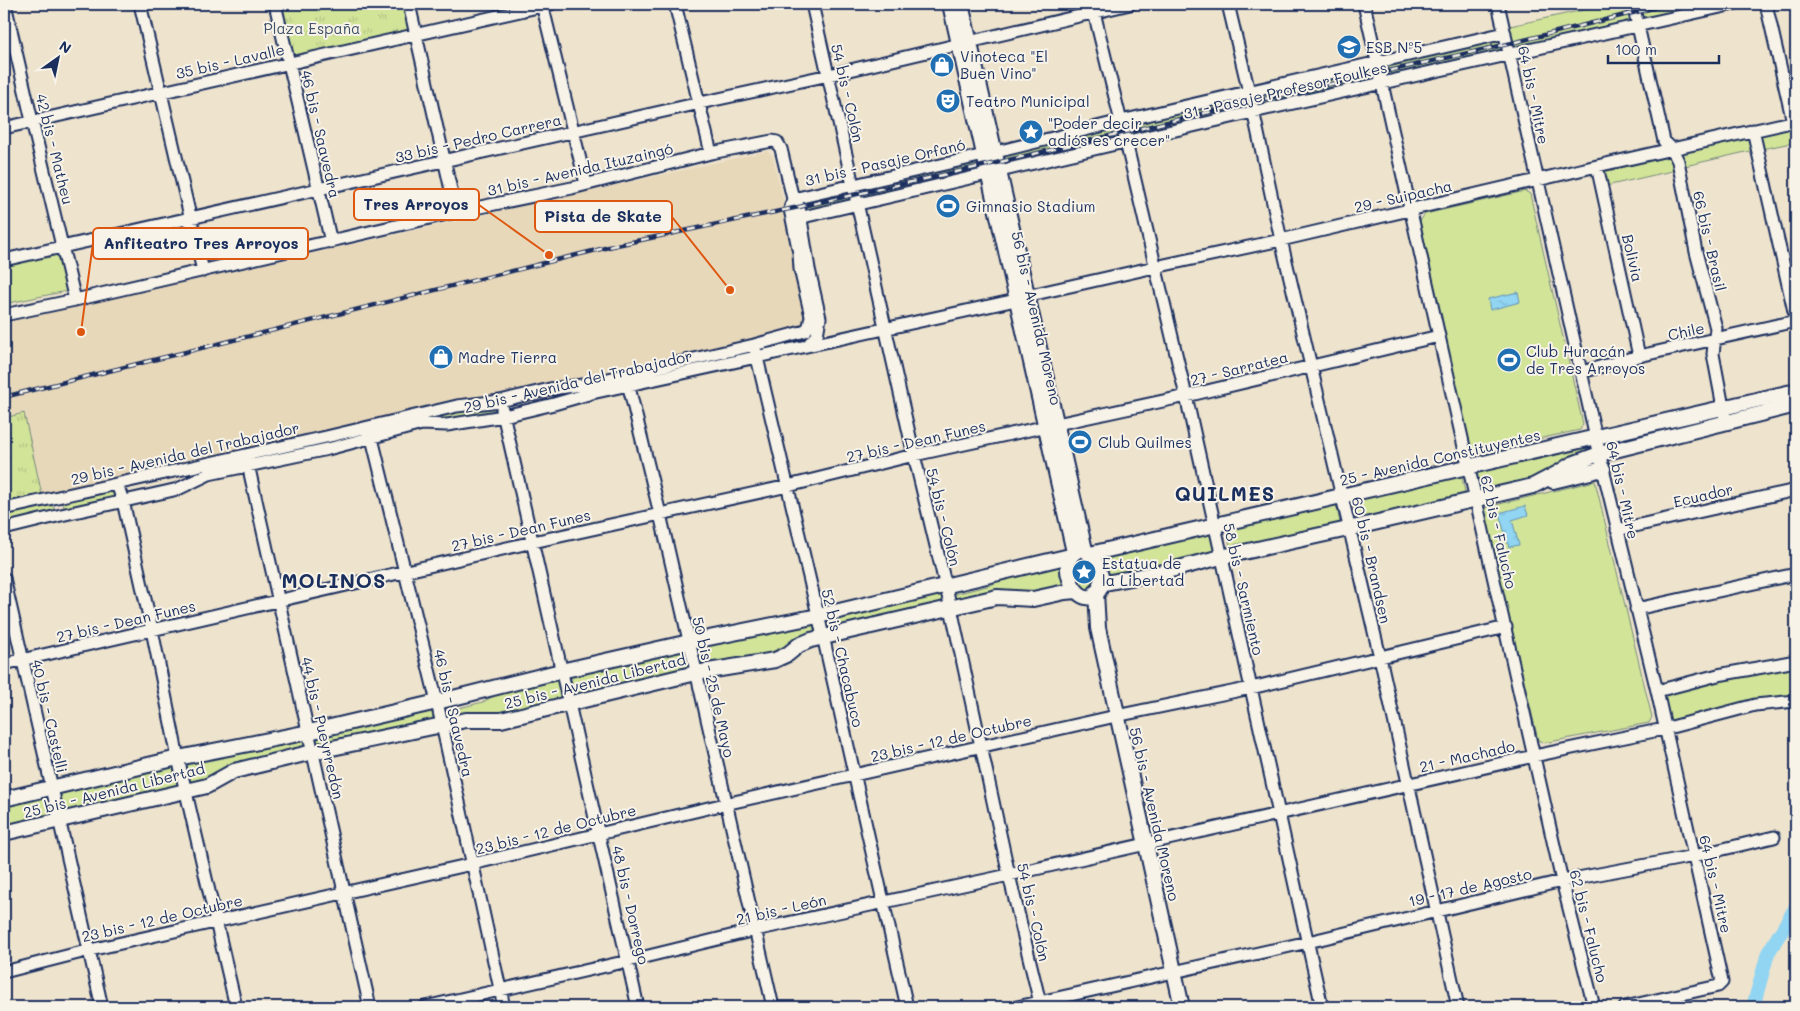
<svg xmlns="http://www.w3.org/2000/svg" width="1800" height="1011" font-family="Mali,sans-serif">
  <style>
    .built { fill: #e8d8ba }
    .grass { fill: #d2e498; stroke: #768a7b }
    .park { fill: url(#park-tufts); stroke: #768a7b }
    .water { fill: url(#water-ripples); stroke: #6293b7 }
    .lines { fill: none; stroke-linecap: round; stroke-linejoin: round }
    .river { stroke: #91d5f3; stroke-width: 14 }
    .minor-casing { stroke: #1b2f5e; stroke-width: 15 }
    .major-casing { stroke: #1b2f5e; stroke-width: 18 }
    .minor { stroke: #f7f3e8; stroke-width: 11 }
    .major { stroke: #f7f3e8; stroke-width: 14 }
    .rail-casing { stroke: #1b2f5e; stroke-width: 4.5 }
    .rail { stroke: #f7f3e8; stroke-width: 2.5; stroke-dasharray: 8; stroke-linecap: butt }
    .labels { text-anchor: middle; dominant-baseline: central; stroke-width: 4; stroke-linejoin: round; paint-order: stroke }
    .park-label { font-size: 15px; fill: #40536a; stroke: #f7f3e8 }
    .poi-label { font-size: 15px; fill: #1b2f5e; stroke: #f7f3e8; text-anchor: start }
    .street-label { font-size: 15px; fill: #1b2f5e; stroke: #f7f3e8 }
    .district-label { font-size: 20px; font-weight: bold; letter-spacing: 1px; fill: #1b2f5e; stroke: #f7f3e8 }
    .leader { fill: none; stroke: #de5710; stroke-width: 2 }
    .callout-dot { fill: #de5710; stroke: #f7f3e8; stroke-width: 2 }
    .callout { fill: #f7f3e8; stroke: #de5710; stroke-width: 2 }
    .callout-label { font-size: 16px; text-anchor: middle; font-weight: bold; fill: #1b2f5e }
  </style>
  <defs>
    <pattern id="park-tufts" width="24" height="20" patternUnits="userSpaceOnUse" patternTransform="scale(1.25)"><rect width="24" height="20" fill="#d2e498"/><path d="M3 7l-1-3M5 7V3M7 7l1-3M15 17l-1-3M17 17v-4M19 17l1-3" fill="none" stroke="#b4c485"/></pattern>
    <pattern id="water-ripples" width="26" height="14" patternUnits="userSpaceOnUse" patternTransform="scale(1.25)"><rect width="26" height="14" fill="#91d5f3"/><path d="M2 4q2-2 4 0t4 0M15 11q2-2 4 0t4 0" fill="none" stroke="#7cb7d3"/></pattern>
  </defs>
  <rect width="100%" height="100%" fill="#eee3cd"/>
  <filter id="ink" filterUnits="userSpaceOnUse"><feTurbulence type="fractalNoise" baseFrequency=".02" numOctaves="2"/><feDisplacementMap in="SourceGraphic" scale="10" xChannelSelector="R" yChannelSelector="G"/><feConvolveMatrix kernelMatrix="1 2 1 2 8 2 1 2 1" color-interpolation-filters="sRGB"/></filter>
  <g filter="url(#ink)">
    <path class="built" d="M 767,151 L 773,156 L 795,252 L 807,317 L 804,324 L 800,328 L 769,338 L 586,379 L 563,382 L 500,396 L 467,399 L 237,453 L 4,503 L 4,323 Z"/>
    <path class="grass" d="M 1611,4 L 1627,4 L 1632,24 L 1515,50 L 1510,26 Z
      M 1638,4 L 1715,4 L 1642,20 Z
      M 1499,41 L 1502,52 L 1391,78 L 1388,66 Z
      M 1369,69 L 1371,81 L 1261,106 L 1258,95 Z
      M 1244,98 L 1246,110 L 1135,135 L 1133,124 Z
      M 1796,127 L 1796,142 L 1762,149 L 1759,136 Z
      M 1115,128 L 1118,140 L 1007,166 L 1004,154 Z
      M 1751,136 L 1754,150 L 1685,166 L 1682,152 Z
      M 1672,156 L 1676,170 L 1606,186 L 1603,172 Z
      M 976,163 L 978,174 L 867,199 L 864,188 Z
      M 847,191 L 850,203 L 808,211 L 804,204 L 807,199 Z
      M 1525,191 L 1530,194 L 1583,424 L 1580,430 L 1477,452 L 1471,449 L 1420,221 L 1425,214 Z
      M 58,254 L 67,291 L 4,304 L 4,266 Z
      M 491,406 L 495,410 L 493,413 L 457,421 L 423,419 L 439,414 Z
      M 1719,414 L 1721,419 L 1604,445 L 1603,440 Z
      M 1590,444 L 1592,445 L 1593,450 L 1542,477 L 1482,493 L 1476,470 Z
      M 1461,473 L 1466,497 L 1357,521 L 1351,498 Z
      M 1595,481 L 1652,717 L 1649,723 L 1544,743 L 1538,740 L 1483,508 Z
      M 110,491 L 112,491 L 114,497 L 112,499 L 66,510 L 62,503 L 63,501 Z
      M 51,504 L 56,511 L 4,525 L 5,514 Z
      M 1336,504 L 1341,527 L 1231,550 L 1226,527 Z
      M 1210,531 L 1215,554 L 1106,579 L 1100,556 Z
      M 1084,553 C 1091,565 1102,579 1090,591 L 1085,592 L 1078,585 L 1073,561 Z
      M 1060,565 L 1063,566 L 1067,587 L 1034,595 L 955,600 L 953,598 L 955,594 L 991,585 L 1000,579 Z
      M 941,593 L 943,605 L 828,631 L 825,619 Z
      M 812,623 L 815,626 L 815,632 L 777,654 L 702,666 C 698,662 696,652 697,646 Z
      M 684,648 L 688,669 L 575,696 L 570,675 Z
      M 1796,665 L 1796,697 L 1670,724 L 1663,696 C 1700,678 1755,673 1796,665 Z
      M 552,678 L 560,682 L 563,696 L 561,699 L 503,716 L 450,717 L 445,715 L 447,711 L 483,702 L 499,693 Z
      M 431,710 L 434,721 L 319,747 L 316,736 Z
      M 302,739 L 306,744 L 305,749 L 206,781 L 192,783 L 190,781 L 187,767 L 192,760 Z
      M 174,765 L 179,786 L 65,813 L 60,792 Z
      M 46,796 L 51,817 L 4,828 L 4,805 Z"/>
    <path class="park" d="M 281,4 L 403,4 L 410,32 L 293,57 Z
      M 24,413 L 42,495 L 9,502 L 4,498 L 4,418 Z"/>
    <path class="water" d="M 1518,292 L 1520,302 L 1490,310 L 1488,299 Z
      M 1525,506 L 1528,515 L 1512,520 L 1519,545 L 1509,547 L 1499,513 Z"/>
    <g class="lines">
      <path class="river" d="M 1753,1007 L 1768,953 L 1796,907"/>
      <defs>
        <path id="minor" d="M 5,4 L 32,121 L 75,300
          M 140,4 L 203,271
          M 275,4 L 331,242
          M 409,4 L 456,212
          M 542,4 L 586,184
          M 675,4 L 711,153
          M 812,4 L 914,455 L 951,608 L 1009,875 L 1041,1007
          M 1092,4 L 1126,142 L 1186,396 L 1322,1007
          M 1228,4 L 1249,92 L 1281,240 L 1380,657 L 1458,1007
          M 1364,4 L 1562,881 L 1594,1007
          M 1498,4 L 1603,469 L 1657,691 L 1721,977 L 1722,982 L 1718,986 L 1625,1007
          M 1633,4 L 1664,141 L 1672,149 L 1678,161 L 1696,252 L 1716,328 L 1713,354 L 1726,423
          M 1766,4 L 1793,122
          M 4,128 L 551,4
          M 1753,130 L 1796,320
          M 1597,166 L 1639,356
          M 793,199 L 984,155 L 1121,121 L 1505,33
          M 793,222 L 807,216 L 1253,112 L 1734,4
          M 4,260 L 700,103 L 829,75 L 1130,4
          M 4,315 L 75,300 L 456,212 L 572,188 L 711,153 L 772,141 L 777,142 L 781,149 L 793,199 L 799,207 L 809,269 L 820,318 L 817,335 L 807,346
          M 755,349 L 823,636 L 907,1007
          M 1582,372 L 1639,356 L 1796,321
          M 627,379 L 660,514 L 773,1007
          M 502,409 L 638,1007
          M 370,430 L 437,702 L 504,1007
          M 247,460 L 370,1007
          M 117,484 L 123,501 L 152,630 L 178,758 L 236,1007
          M 4,509 L 326,437 L 457,406 L 500,401 L 550,389 L 582,385 L 754,345 L 805,331 L 809,326 L 811,316 L 800,269 L 799,253 L 790,209 L 793,199
          M 4,529 L 61,515 L 165,492 L 178,489 L 209,474 L 328,449 L 422,424 L 447,425 L 504,416 L 554,404 L 592,393 L 1016,300 L 1026,296 L 1155,267 L 1281,240 L 1597,166 L 1796,121
          M 1617,530 L 1796,490
          M 4,578 L 102,1007
          M 1636,609 L 1796,574
          M 4,664 L 533,542 L 788,486 L 914,455 L 1186,396 L 1439,336
          M 1657,691 L 1718,675 L 1796,661
          M 4,972 L 90,950 L 472,864 L 725,804 L 1116,716 L 1251,688 L 1506,627
          M 425,1007 L 628,961 L 755,930 L 1009,875 L 1534,756 L 1664,729 L 1755,705 L 1796,701
          M 1017,1007 L 1308,942 L 1562,881 L 1694,856 L 1774,837"/>
        <path id="major" d="M 950,4 L 1074,552
          M 961,4 L 1085,550
          M 1553,481 L 1603,469
          M 1083,549 C 1096,556 1110,584 1095,595 C 1075,609 1052,554 1083,549 Z
          M 1090,554 L 1796,391
          M 1100,584 L 1167,571 L 1221,557 L 1348,529 L 1533,486 L 1558,473 L 1572,464 L 1599,454 L 1796,405
          M 1096,592 L 1098,628 L 1182,1007
          M 4,799 L 178,758 L 309,732 L 437,702 L 561,671 L 689,642 L 818,616 L 1070,556
          M 4,833 L 207,786 L 234,771 L 313,752 L 466,720 L 501,720 L 696,673 L 775,660 L 788,654 L 799,645 L 811,640 L 997,597 L 1033,599 L 1065,592 L 1076,591"/>
      </defs>
      <use href="#minor" class="minor-casing"/>
      <use href="#major" class="major-casing"/>
      <use href="#minor" class="minor"/>
      <use href="#major" class="major"/>
      <defs>
        <path id="rail" d="M 4,397 L 617,245 L 799,207 L 996,163 L 1251,102 L 1508,44 L 1669,4"/>
      </defs>
      <use href="#rail" class="rail-casing"/>
      <use href="#rail" class="rail"/>
    </g>
  </g>
  <defs>
    <symbol id="school-disc" viewBox="-11 -11 22 22"><circle r="9.5" fill="#1f6fb2" stroke="#f7f3e8"/><path d="M0-5L7-2L0 1L-7-2ZM-4 1L0 2.5L4 1V4Q0 6-4 4Z" fill="#fff"/></symbol>
    <symbol id="shop-disc" viewBox="-11 -11 22 22"><circle r="9.5" fill="#1f6fb2" stroke="#f7f3e8"/><path d="M-5-2.5h2.3a2.7 3.5 0 0 1 5.4 0H5L5.5 6h-11ZM-1.5-2.5h3a1.5 2.3 0 0 0-3 0Z" fill="#fff"/></symbol>
    <symbol id="theatre-disc" viewBox="-11 -11 22 22"><circle r="9.5" fill="#1f6fb2" stroke="#f7f3e8"/><path d="M-5-5.5Q0-4 5-5.5V0Q5 5 0 6Q-5 5-5 0ZM-3.3-2.5H-1v1.5H-3.3ZM1-2.5H3.3v1.5H1ZM-2.8 1Q0 5.5 2.8 1Z" fill="#fff"/></symbol>
    <symbol id="sight-disc" viewBox="-11 -11 22 22"><circle r="9.5" fill="#1f6fb2" stroke="#f7f3e8"/><path d="M0-6L1.8-2.2L6-1.7L2.9 1.2L3.7 5.4L0 3.3L-3.7 5.4L-2.9 1.2L-6-1.7L-1.8-2.2Z" fill="#fff"/></symbol>
    <symbol id="stadium-disc" viewBox="-11 -11 22 22"><circle r="9.5" fill="#1f6fb2" stroke="#f7f3e8"/><path d="M0-5a6.5 5 0 1 0 0 10a6.5 5 0 1 0 0-10ZM-3.5-1.8h7v3.6h-7Z" fill="#fff"/></symbol>
  </defs>
  <g fill-rule="evenodd">
    <use href="#school-disc" x="1335" y="33" width="28" height="28"/>
    <use href="#shop-disc" x="928" y="51" width="28" height="28"/>
    <use href="#theatre-disc" x="934" y="87" width="28" height="28"/>
    <use href="#sight-disc" x="1017" y="118" width="28" height="28"/>
    <use href="#stadium-disc" x="934" y="192" width="28" height="28"/>
    <use href="#shop-disc" x="427" y="343" width="28" height="28"/>
    <use href="#stadium-disc" x="1495" y="346" width="28" height="28"/>
    <use href="#stadium-disc" x="1066" y="428" width="28" height="28"/>
    <use href="#sight-disc" x="1070" y="558" width="28" height="28"/>
  </g>
  <g class="labels">
    <g class="park-label">
      <text x="312" y="28">Plaza España</text>
    </g>
    <g class="poi-label">
      <text x="1366" y="47">ESB Nº5</text>
      <text x="960" y="56">Vinoteca "El<tspan x="960" dy="17">Buen Vino"</tspan></text>
      <text x="966" y="101">Teatro Municipal</text>
      <text x="1048" y="123">"Poder decir<tspan x="1048" dy="17">adiós es crecer"</tspan></text>
      <text x="966" y="206">Gimnasio Stadium</text>
      <text x="1526" y="351">Club Huracán<tspan x="1526" dy="17">de Tres Arroyos</tspan></text>
      <text x="458" y="357">Madre Tierra</text>
      <text x="1098" y="442">Club Quilmes</text>
      <text x="1102" y="563">Estatua de<tspan x="1102" dy="17">la Libertad</tspan></text>
    </g>
    <g class="street-label">
      <text transform="translate(230 61) rotate(-13)">35 bis - Lavalle</text>
      <text transform="translate(1285 90) rotate(-13)">31 - Pasaje Profesor Foulkes</text>
      <text transform="translate(848 93) rotate(77)">54 bis - Colón</text>
      <text transform="translate(1534 95) rotate(78)">64 bis - Mitre</text>
      <text transform="translate(321 134) rotate(77)">46 bis - Saavedra</text>
      <text transform="translate(478 138) rotate(-13)">33 bis - Pedro Carrera</text>
      <text transform="translate(55 149) rotate(76)">42 bis - Matheu</text>
      <text transform="translate(885 162) rotate(-13)">31 bis - Pasaje Orfanó</text>
      <text transform="translate(580 169) rotate(-13)">31 bis - Avenida Ituzaingó</text>
      <text transform="translate(1403 196) rotate(-13)">29 - Suipacha</text>
      <text transform="translate(1710 241) rotate(77)">66 bis - Brasil</text>
      <text transform="translate(1633 258) rotate(77)">Bolivia</text>
      <text transform="translate(1037 318) rotate(77)">56 bis - Avenida Moreno</text>
      <text transform="translate(1686 331) rotate(-12)">Chile</text>
      <text transform="translate(1239 368) rotate(-14)">27 - Sarratea</text>
      <text transform="translate(578 381) rotate(-13)">29 bis - Avenida del Trabajador</text>
      <text transform="translate(916 441) rotate(-13)">27 bis - Dean Funes</text>
      <text transform="translate(185 453) rotate(-13)">29 bis - Avenida del Trabajador</text>
      <text transform="translate(1440 457) rotate(-13)">25 - Avenida Constituyentes</text>
      <text transform="translate(1623 490) rotate(77)">64 bis - Mitre</text>
      <text transform="translate(1703 495) rotate(-13)">Ecuador</text>
      <text transform="translate(944 517) rotate(76)">54 bis - Colón</text>
      <text transform="translate(521 530) rotate(-13)">27 bis - Dean Funes</text>
      <text transform="translate(1499 532) rotate(77)">62 bis - Falucho</text>
      <text transform="translate(1372 560) rotate(77)">60 bis - Brandsen</text>
      <text transform="translate(1244 589) rotate(77)">58 bis - Sarmiento</text>
      <text transform="translate(126 621) rotate(-13)">27 bis - Dean Funes</text>
      <text transform="translate(843 658) rotate(77)">52 bis - Chacabuco</text>
      <text transform="translate(595 681) rotate(-14)">25 bis - Avenida Libertad</text>
      <text transform="translate(714 687) rotate(77)">50 bis - 25 de Mayo</text>
      <text transform="translate(454 713) rotate(77)">46 bis - Saavedra</text>
      <text transform="translate(50 716) rotate(77)">40 bis - Castelli</text>
      <text transform="translate(323 728) rotate(77)">44 bis - Pueyrredón</text>
      <text transform="translate(951 738) rotate(-13)">23 bis - 12 de Octubre</text>
      <text transform="translate(1467 756) rotate(-13)">21 - Machado</text>
      <text transform="translate(114 790) rotate(-14)">25 bis - Avenida Libertad</text>
      <text transform="translate(1155 814) rotate(77)">56 bis - Avenida Moreno</text>
      <text transform="translate(556 829) rotate(-14)">23 bis - 12 de Octubre</text>
      <text transform="translate(1716 884) rotate(77)">64 bis - Mitre</text>
      <text transform="translate(1470 887) rotate(-13)">19 - 17 de Agosto</text>
      <text transform="translate(631 905) rotate(77)">48 bis - Dorrego</text>
      <text transform="translate(781 909) rotate(-13)">21 bis - León</text>
      <text transform="translate(1034 912) rotate(77)">54 bis - Colón</text>
      <text transform="translate(162 918) rotate(-13)">23 bis - 12 de Octubre</text>
      <text transform="translate(1589 926) rotate(76)">62 bis - Falucho</text>
    </g>
    <g class="district-label">
      <text x="1225" y="493">QUILMES</text>
      <text x="334" y="580">MOLINOS</text>
    </g>
  </g>
  <path class="leader" d="M549 255L479 205M730 290L672 217M81 332L93 243"/>
  <g class="callout-dot">
    <circle cx="549" cy="255" r="5"/>
    <circle cx="730" cy="290" r="5"/>
    <circle cx="81" cy="332" r="5"/>
  </g>
  <g class="callout">
    <rect x="354" y="189" width="125" height="31" rx="5"/>
    <rect x="535" y="201" width="137" height="31" rx="5"/>
    <rect x="93" y="228" width="215" height="31" rx="5"/>
  </g>
  <g class="callout-label">
    <text x="416" y="210">Tres Arroyos</text>
    <text x="603" y="222">Pista de Skate</text>
    <text x="201" y="249">Anfiteatro Tres Arroyos</text>
  </g>
  <rect width="1800" height="1011" fill="none" stroke="#f7f3e8" stroke-width="20"/>
  <rect x="10" y="10" width="1780" height="991" fill="none" stroke="#1b2f5e" stroke-width="2" filter="url(#ink)"/>
  <g transform="translate(58 58) rotate(33)" stroke="#f7f3e8" stroke-width="4" paint-order="stroke">
  <path d="M0-4L9 19L0 12L-9 19Z" fill="#1b2f5e"/>
  <text y="-8" font-size="14" font-weight="bold" text-anchor="middle" fill="#1b2f5e">N</text>
  </g>
  <path d="M1608 55v8h111v-8" fill="none" stroke="#1b2f5e" stroke-width="2.5"/>
  <text x="1615" y="55" font-size="15" fill="#1b2f5e" stroke="#f7f3e8" stroke-width="4" paint-order="stroke">100 m</text>
</svg>
